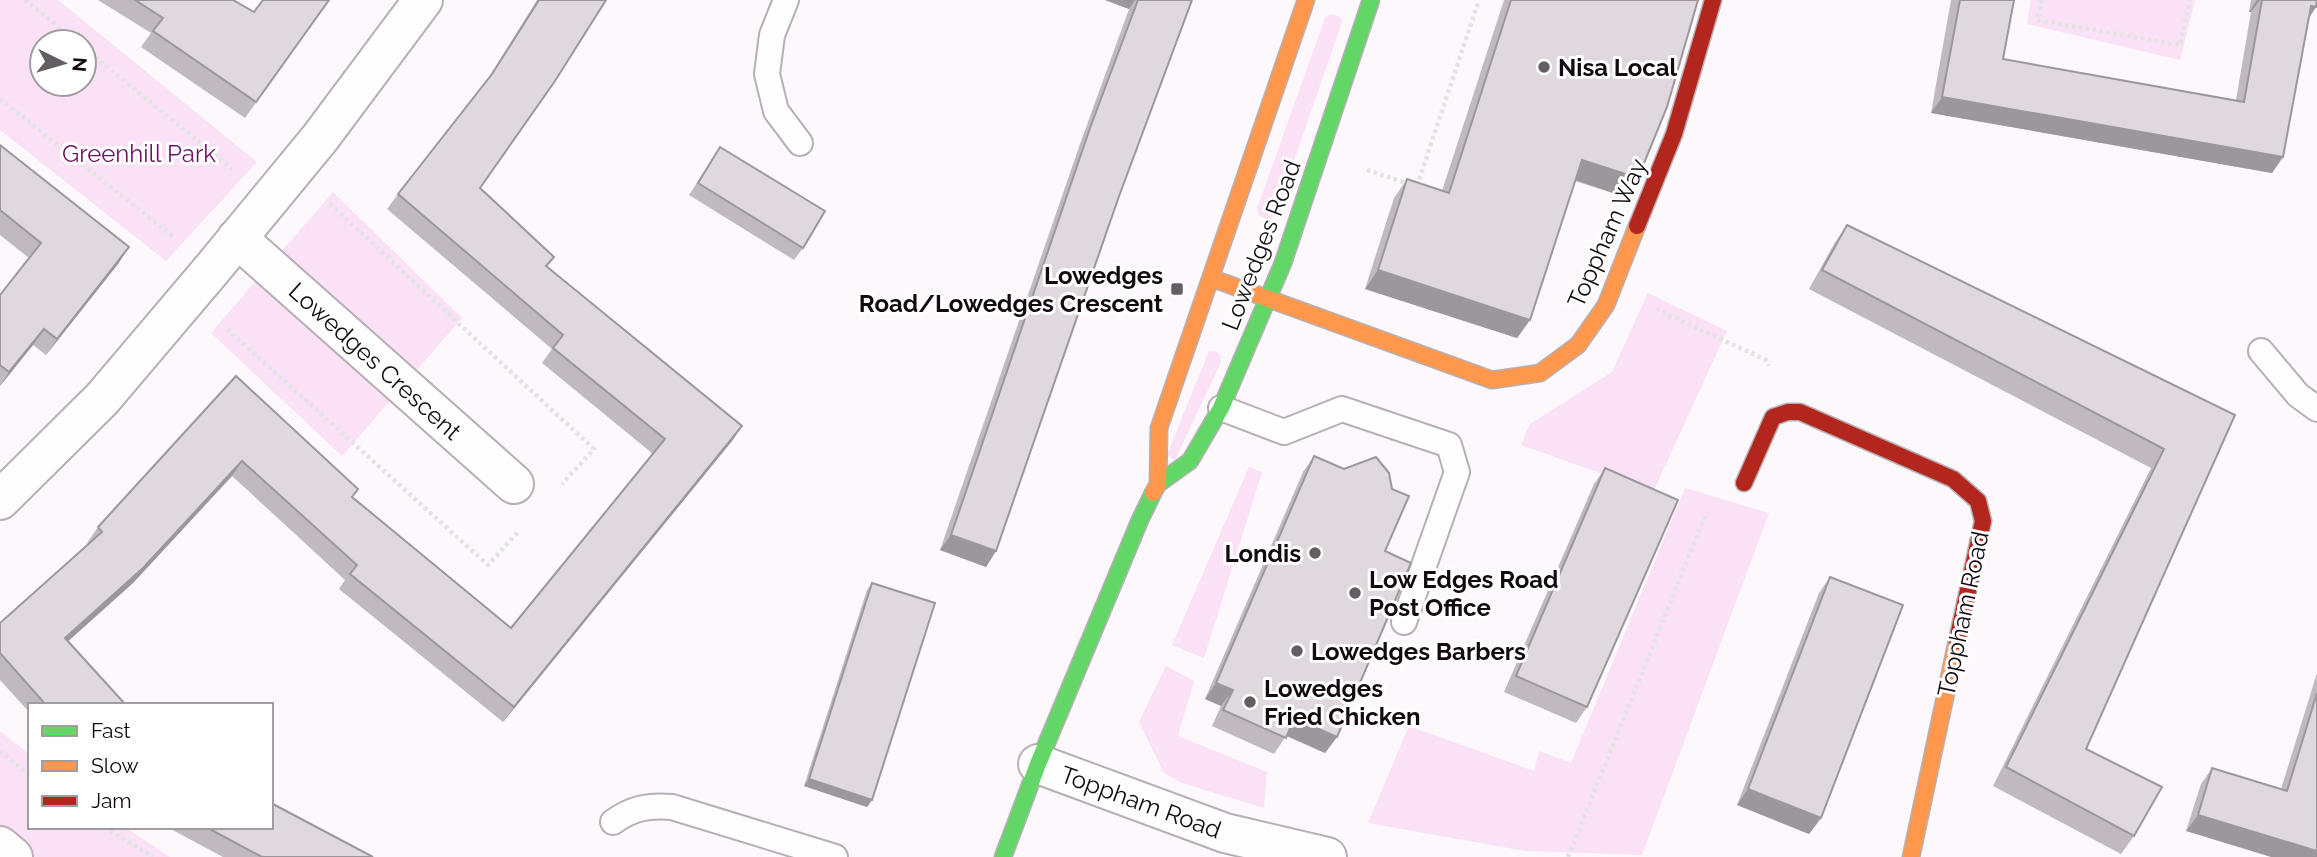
<svg xmlns="http://www.w3.org/2000/svg" width="2317" height="857" font-family="Raleway,sans-serif">
  <style>
    .green { fill: #fae1f6; fill-rule: evenodd }
    .lines { fill: none; stroke-linecap: round; stroke-linejoin: round }
    .lane-casing { stroke: #b6afb5; stroke-width: 28 }
    .street-casing { stroke: #b6afb5; stroke-width: 42 }
    .fast-casing { stroke: #b6afb5; stroke-width: 19 }
    .slow-casing { stroke: #b6afb5; stroke-width: 19 }
    .jam-casing { stroke: #b6afb5; stroke-width: 19 }
    .path { stroke: #e4e3e4; stroke-width: 4.5; stroke-dasharray: 3.5 3.5; stroke-linecap: butt }
    .lane { stroke: #fffefe; stroke-width: 24 }
    .street { stroke: #fffefe; stroke-width: 38 }
    .fast { stroke: #63d668; stroke-width: 16 }
    .slow { stroke: #ff974d; stroke-width: 16 }
    .jam { stroke: #b3261e; stroke-width: 16 }
    .wall { fill: #c0babf }
    .shaded-wall { fill: #9c979b }
    .building { fill: #dfd8de; stroke: #9c979b; stroke-width: 2 }
    .poi-dot { fill: #645d63; stroke: #fff; stroke-width: 2.5 }
    .labels { text-anchor: middle; dominant-baseline: central; stroke-width: 6; stroke-linejoin: round; paint-order: stroke }
    .poi-label { font-size: 24px; font-weight: bold; fill: #120911; stroke: #fff; text-anchor: start }
    .park-label { font-size: 24px; fill: #6b1665; stroke: #fff }
    .street-label { font-size: 24px; fill: #120911; stroke: #fff }
  </style>
  <rect width="100%" height="100%" fill="#fcf8fb"/>
  <path class="green" d="M 0,0 L 58,0 L 257,162 L 166,261 L 0,130 ZM 42,42 L 84,42 L 84,84 L 42,84 Z
    M 2031,0 L 2195,0 L 2180,60 L 2027,24 Z
    M 1331,14 L 1340,17 L 1342,22 L 1275,215 L 1270,219 L 1259,216 L 1257,209 L 1325,18 Z
    M 333,192 L 462,318 L 342,456 L 211,333 Z
    M 1648,293 L 1727,331 L 1653,492 L 1521,445 L 1530,424 L 1612,372 Z
    M 1209,351 L 1215,351 L 1221,356 L 1221,362 L 1175,460 L 1167,455 Z
    M 1249,467 L 1262,472 L 1204,658 L 1172,645 Z
    M 1685,488 L 1769,513 L 1642,855 L 1525,851 L 1368,823 L 1409,726 L 1534,771 L 1539,751 L 1571,763 Z
    M 1166,666 L 1194,681 L 1178,736 L 1267,772 L 1264,808 L 1182,783 L 1164,773 L 1139,722 Z
    M 0,731 L 30,755 L 30,827 L 125,827 L 170,857 L 0,857 Z"/>
  <g class="lines">
    <defs>
      <path id="lane" d="M 786,0 L 772,35 L 767,74 L 776,111 L 800,143
        M 2261,351 L 2298,395 L 2317,409
        M 1221,408 L 1284,432 L 1342,409 L 1449,445 L 1457,472 L 1404,622
        M 613,822 C 632,808 649,805 672,807 L 835,857"/>
      <path id="street" d="M 237,238 L 514,484
        M 0,500 L 102,399 L 213,268 L 320,138 L 423,0
        M 1038,764 L 1225,833 L 1327,857
        M 0,846 L 13,857"/>
      <path id="fast" d="M 1158,484 L 1190,461 L 1221,408 L 1283,263 L 1371,0
        M 1003,857 L 1038,764 L 1140,520 L 1153,493"/>
      <path id="slow" d="M 1211,278 L 1492,380 L 1540,373 L 1578,345 L 1606,305 L 1637,226
        M 1153,493 L 1158,484 L 1159,428 L 1306,0
        M 1911,857 L 1957,641"/>
      <path id="jam" d="M 1637,226 L 1674,134 L 1713,0
        M 1744,483 L 1773,417 L 1788,412 L 1800,412 L 1953,479 L 1978,501 L 1983,521 L 1957,641"/>
    </defs>
    <use href="#lane" class="lane-casing"/>
    <use href="#street" class="street-casing"/>
    <use href="#fast" class="fast-casing"/>
    <use href="#slow" class="slow-casing"/>
    <use href="#jam" class="jam-casing"/>
    <path class="path" d="M 25,0 L 77,42
      M 2042,0 L 2037,20 L 2180,45 L 2190,0
      M 84,48 L 232,169
      M 0,99 L 175,238
      M 1367,170 L 1409,184
      M 1417,186 L 1479,0
      M 330,204 L 594,449 L 562,484
      M 1656,309 L 1766,360 L 1769,366
      M 227,329 L 488,565 L 518,532
      M 0,751 L 30,776
      M 104,827 L 153,857
      M 1568,857 L 1706,514"/>
    <use href="#lane" class="lane"/>
    <use href="#street" class="street"/>
    <use href="#fast" class="fast"/>
    <use href="#slow" class="slow"/>
    <use href="#jam" class="jam"/>
  </g>
  <path class="wall" d="M 98,0 L 233,0 L 254,12 L 329,0 L 245,118 L 141,47 L 151,33 Z
    M 537,0 L 606,0 L 480,188 L 547,267 L 742,426 L 732,441 L 503,722 L 339,589 L 345,580 L 232,476 L 133,583 L 68,641 L 126,705 L 30,705 L 30,713 L 0,680 L 0,623 L 89,544 L 87,543 L 98,527 L 236,376 L 353,497 L 511,628 L 653,454 L 542,363 L 552,349 L 387,209 L 398,194 L 486,82 Z
    M 1105,0 L 1192,0 L 1118,199 L 996,551 L 986,567 L 940,550 L 1080,144 L 1129,9 Z
    M 1504,0 L 1698,0 L 1638,178 L 1625,197 L 1575,181 L 1530,320 L 1517,338 L 1365,289 L 1394,198 L 1407,179 L 1442,191 Z
    M 1951,0 L 2014,0 L 2003,59 L 2236,100 L 2251,12 L 2249,12 L 2251,0 L 2317,0 L 2316,7 L 2309,18 L 2283,157 L 2272,173 L 1931,113 Z
    M 0,145 L 129,247 L 118,264 L 46,355 L 33,345 L 0,386 L 0,295 L 29,258 L 0,235 Z
    M 720,147 L 803,248 L 794,260 L 689,195 Z
    M 1847,225 L 2235,415 L 2086,749 L 2134,836 L 2121,854 L 1993,786 L 2151,468 L 1809,289 L 1834,244 Z
    M 1314,456 L 1385,551 L 1337,737 L 1325,753 L 1286,736 L 1274,754 L 1212,726 L 1221,706 L 1205,699 L 1303,472 Z
    M 1605,468 L 1587,707 L 1576,723 L 1504,692 L 1594,484 Z
    M 1830,577 L 1821,818 L 1809,834 L 1737,805 L 1819,593 Z
    M 872,583 L 872,800 L 867,807 L 804,786 L 867,590 Z
    M 2317,673 L 2317,857 L 2186,831 L 2201,784 L 2212,768 L 2281,789 Z
    M 167,827 L 271,827 L 373,857 L 223,857 Z"/>
  <path class="shaded-wall" d="M 1105,0 L 1135,0 L 1129,9 Z
    M 2257,0 L 2260,0 L 2251,12 L 2249,12 Z
    M 2311,6 L 2316,7 L 2305,23 Z
    M 1942,97 L 2283,157 L 2272,173 L 1931,113 Z
    M 1582,160 L 1638,178 L 1625,197 L 1569,178 Z
    M 129,247 L 118,264 L 46,355 L 57,339 Z
    M 1378,270 L 1530,320 L 1517,338 L 1365,289 Z
    M 44,329 L 33,345 L 0,386 L 9,372 Z
    M 742,426 L 732,441 L 503,722 L 514,707 Z
    M 242,461 L 232,476 L 133,583 L 55,653 L 65,638 Z
    M 951,535 L 996,551 L 986,567 L 940,550 Z
    M 1216,683 L 1233,690 L 1221,706 L 1205,699 Z
    M 1294,718 L 1337,737 L 1325,753 L 1283,734 Z
    M 809,779 L 872,800 L 867,807 L 804,786 Z
    M 1748,789 L 1821,818 L 1809,834 L 1737,805 Z
    M 2198,815 L 2317,851 L 2317,857 L 2271,857 L 2186,831 Z"/>
  <path class="building" d="M 135,0 L 233,0 L 254,12 L 263,0 L 329,0 L 256,102 L 153,31 L 163,18 Z
    M 539,0 L 606,0 L 555,81 L 480,188 L 554,257 L 546,266 L 742,426 L 514,707 L 350,574 L 357,565 L 242,461 L 143,568 L 65,638 L 126,705 L 46,705 L 0,653 L 0,623 L 102,532 L 98,527 L 236,376 L 358,489 L 352,497 L 511,628 L 665,439 L 553,348 L 563,335 L 398,194 L 492,74 Z
    M 1138,0 L 1192,0 L 1118,199 L 996,551 L 951,535 L 1090,128 Z
    M 1511,0 L 1698,0 L 1667,107 L 1638,178 L 1582,160 L 1530,320 L 1378,270 L 1407,179 L 1449,193 Z
    M 1960,0 L 2014,0 L 2003,59 L 2244,102 L 2262,0 L 2317,0 L 2316,7 L 2311,6 L 2283,157 L 1942,97 Z
    M 0,145 L 129,247 L 57,339 L 44,329 L 9,372 L 0,365 L 0,295 L 41,243 L 0,210 Z
    M 720,147 L 825,211 L 803,248 L 698,183 Z
    M 1847,225 L 2235,415 L 2086,749 L 2162,787 L 2134,836 L 2006,767 L 2164,449 L 1822,270 Z
    M 1314,456 L 1344,469 L 1376,457 L 1389,473 L 1392,489 L 1409,496 L 1385,551 L 1411,563 L 1337,737 L 1294,718 L 1286,738 L 1223,710 L 1233,690 L 1216,683 Z
    M 1605,468 L 1678,500 L 1587,707 L 1516,676 Z
    M 1830,577 L 1903,605 L 1821,818 L 1748,789 Z
    M 872,583 L 935,603 L 872,800 L 809,779 Z
    M 2317,693 L 2317,851 L 2198,815 L 2212,768 L 2287,791 Z
    M 271,803 L 373,857 L 262,857 L 206,827 L 271,827 Z"/>
  <g class="poi-dot">
    <circle cx="1544" cy="67" r="7"/>
    <rect x="1170" y="282" width="14" height="14" rx="3.5"/>
    <circle cx="1315" cy="553" r="7"/>
    <circle cx="1355" cy="593" r="7"/>
    <circle cx="1297" cy="651" r="7"/>
    <circle cx="1250" cy="702" r="7"/>
  </g>
  <g class="labels">
    <g class="poi-label">
      <text x="1558" y="67">Nisa Local</text>
      <text x="1163" y="275" text-anchor="end">Lowedges<tspan x="1163" dy="28">Road/Lowedges Crescent</tspan></text>
      <text x="1301" y="553" text-anchor="end">Londis</text>
      <text x="1369" y="579">Low Edges Road<tspan x="1369" dy="28">Post Office</tspan></text>
      <text x="1311" y="651">Lowedges Barbers</text>
      <text x="1264" y="688">Lowedges<tspan x="1264" dy="28">Fried Chicken</tspan></text>
    </g>
    <g class="park-label">
      <text x="139" y="153">Greenhill Park</text>
    </g>
    <g class="street-label">
      <text transform="translate(1607 233) rotate(-66)">Toppham Way</text>
      <text transform="translate(1261 245) rotate(-69)">Lowedges Road</text>
      <text transform="translate(375 361) rotate(42)">Lowedges Crescent</text>
      <text transform="translate(1963 614) rotate(-78)">Toppham Road</text>
      <text transform="translate(1141 802) rotate(20)">Toppham Road</text>
    </g>
  </g>
  <rect x="28" y="703" width="245" height="126" fill="#ffffff" stroke="#a09da0" stroke-width="2"/>
  <rect x="42" y="726" width="35" height="10" fill="#63d668" stroke="#a09da0" stroke-width="2"/>
  <text x="91" y="738" font-size="21" fill="#120911">Fast</text>
  <rect x="42" y="761" width="35" height="10" fill="#ff974d" stroke="#a09da0" stroke-width="2"/>
  <text x="91" y="773" font-size="21" fill="#120911">Slow</text>
  <rect x="42" y="796" width="35" height="10" fill="#b3261e" stroke="#a09da0" stroke-width="2"/>
  <text x="91" y="808" font-size="21" fill="#120911">Jam</text>
  <g transform="translate(63 63) rotate(95)"><circle r="33" fill="#ffffff" stroke="#a09da0" stroke-width="2"/>
  <path d="M0-5L12 26L0 18L-12 26Z" fill="#645d63"/>
  <text y="-10" font-size="19" font-weight="bold" text-anchor="middle" fill="#120911">N</text>
  </g>
</svg>
